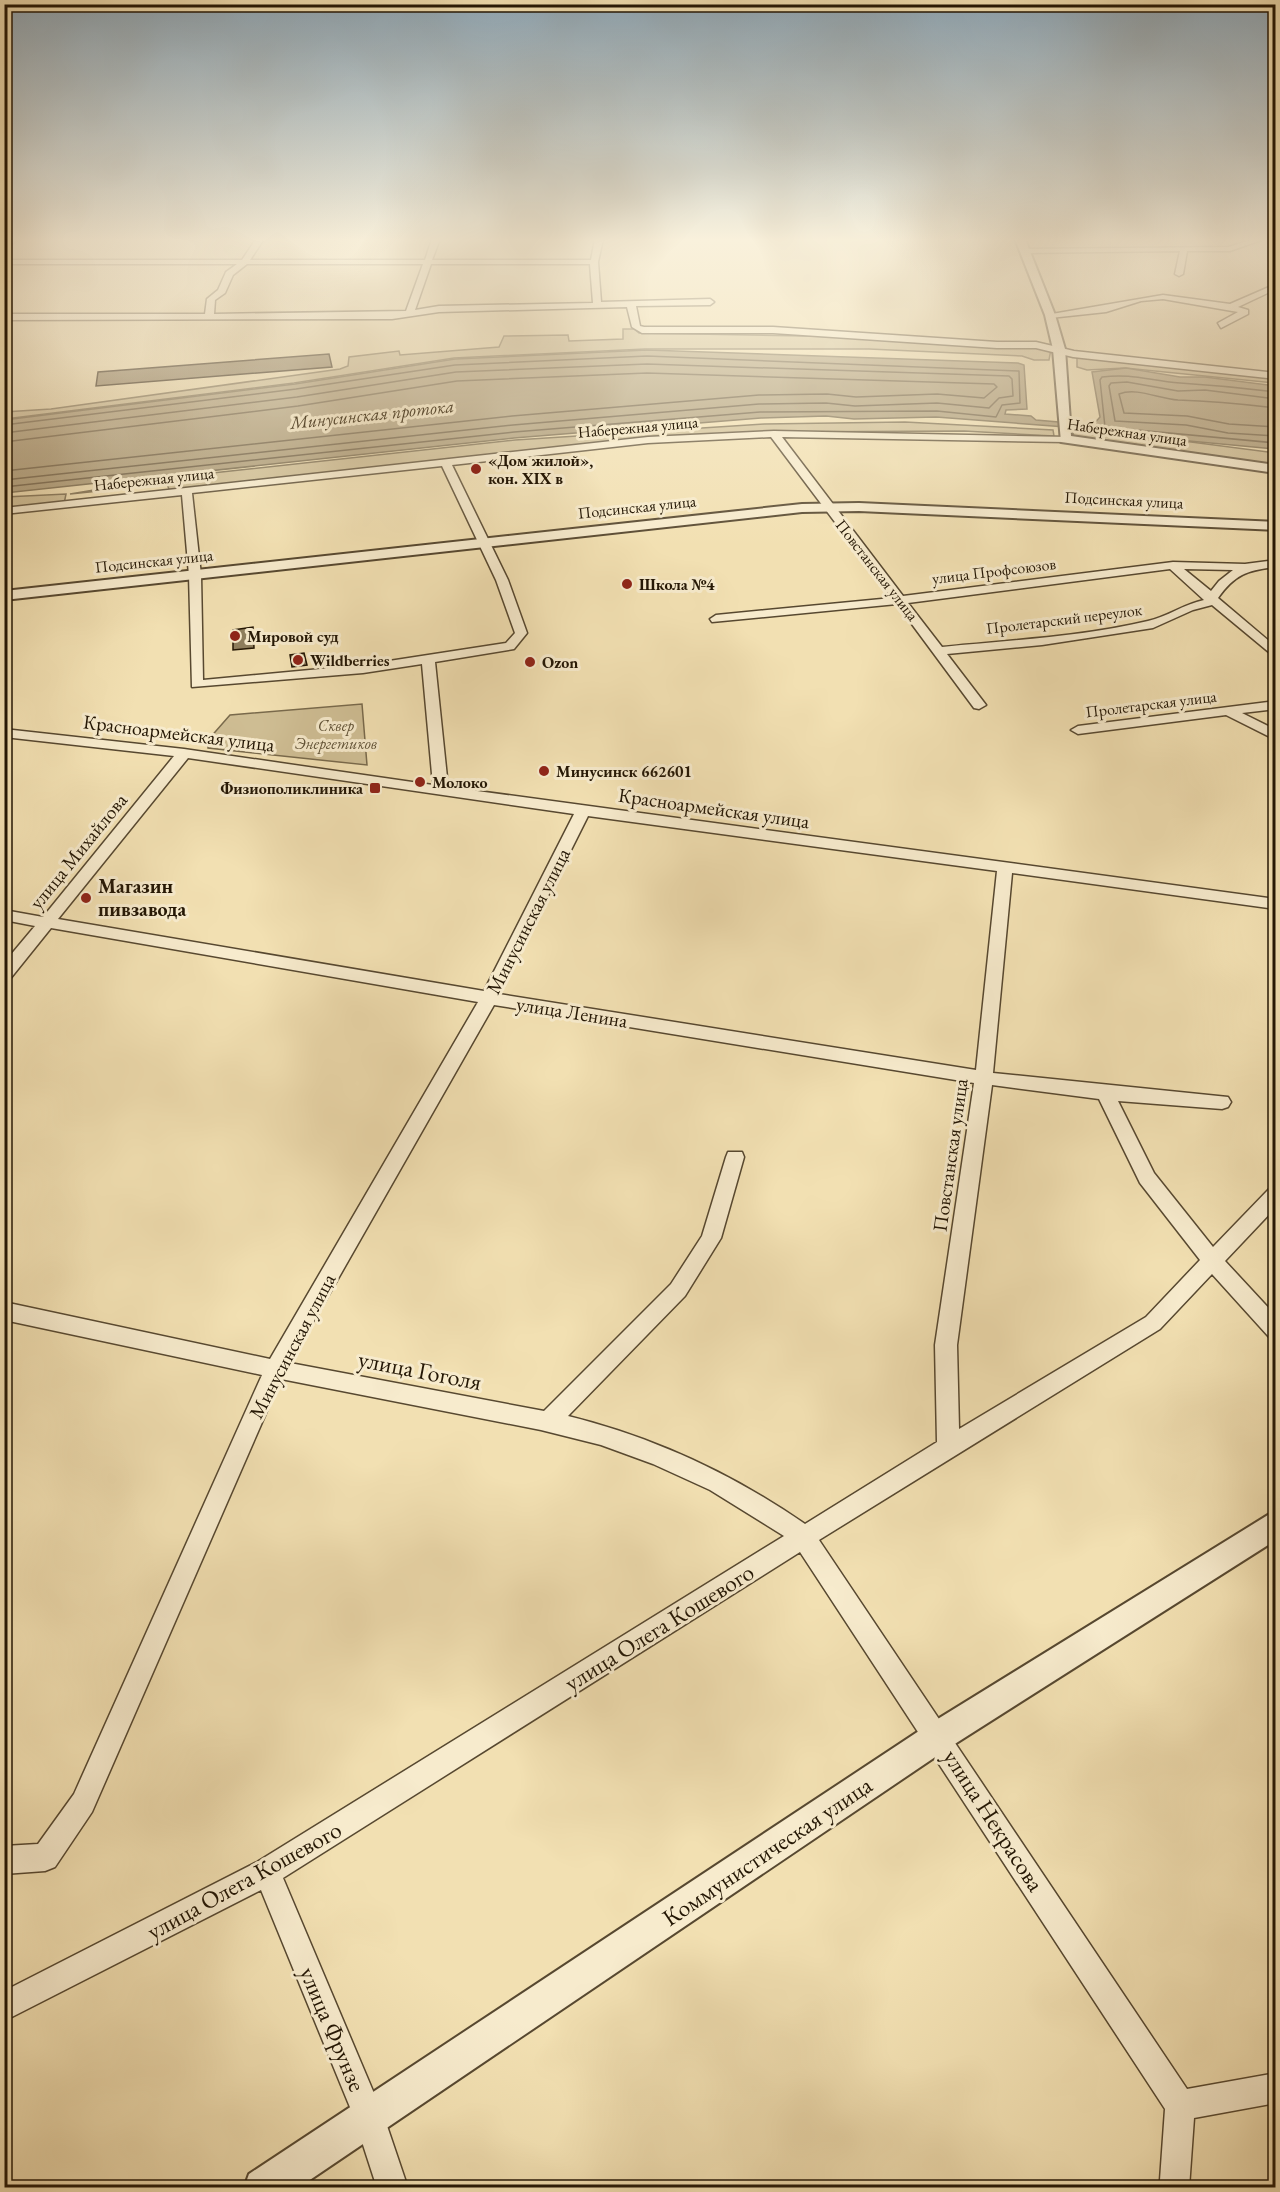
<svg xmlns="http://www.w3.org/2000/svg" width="1280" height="2192" font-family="'EB Garamond',serif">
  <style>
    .green { fill: #cfbe94; stroke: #796a4c; stroke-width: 1.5 }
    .water { fill: #ac9b77; stroke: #756649; stroke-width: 1.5 }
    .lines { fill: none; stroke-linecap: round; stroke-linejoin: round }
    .shore { stroke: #68583e; stroke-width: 1.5 }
    .building { fill: #8f7f5e; stroke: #231604; stroke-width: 1.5 }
    .minor-casing { stroke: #574830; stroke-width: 3 }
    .tertiary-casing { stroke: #574830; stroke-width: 4 }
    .primary-casing { stroke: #231604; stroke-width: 4 }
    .minor { fill: #f7ebcd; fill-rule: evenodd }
    .tertiary { fill: #f7ebcd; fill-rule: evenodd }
    .primary { fill: #f2e0b2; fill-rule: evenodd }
    .poi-dot { fill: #8f2418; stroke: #f7ebcd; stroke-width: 2 }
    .labels { text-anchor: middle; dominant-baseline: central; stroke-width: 6; stroke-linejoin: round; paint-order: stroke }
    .far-street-label { font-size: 16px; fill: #231604; stroke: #f7ebcd }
    .far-poi-label { font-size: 16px; font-weight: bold; fill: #231604; stroke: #f7ebcd; text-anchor: start }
    .far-park-label { font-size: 16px; font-style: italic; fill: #5f5136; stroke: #f7ebcd }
    .far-water-label { font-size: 18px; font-style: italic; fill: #5a4b32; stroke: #f7ebcd }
    .street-label { font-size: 20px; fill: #231604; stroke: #f7ebcd }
    .poi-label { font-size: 20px; font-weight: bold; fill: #231604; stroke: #f7ebcd; text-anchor: start }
    .near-street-label { font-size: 24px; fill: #231604; stroke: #f7ebcd }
  </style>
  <rect width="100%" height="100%" fill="#f2e0b2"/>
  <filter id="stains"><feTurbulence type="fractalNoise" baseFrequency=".00333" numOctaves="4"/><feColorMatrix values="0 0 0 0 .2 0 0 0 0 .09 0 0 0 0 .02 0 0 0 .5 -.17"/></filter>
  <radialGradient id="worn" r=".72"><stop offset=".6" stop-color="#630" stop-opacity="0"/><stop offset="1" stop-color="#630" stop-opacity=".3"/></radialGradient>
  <path class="green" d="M 623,329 L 634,329 L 639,333 L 859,337 L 1051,349 L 1049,360 L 1034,360 L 1022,356 L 869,349 L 645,349 L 454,358 L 294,383 L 5,419 L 4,412 L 51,409 L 340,369 L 348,366 L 349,357 L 399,351 L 400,355 L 499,347 L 504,336 L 568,335 L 569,341 L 623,339 Z
    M 1077,355 L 1275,377 L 1275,383 L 1125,368 L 1087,370 L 1077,367 Z
    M 905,422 L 1053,430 L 1054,436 L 964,431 L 774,432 L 646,439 L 170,492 L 167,484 L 70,494 L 166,478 L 515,440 L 764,424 Z
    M 1073,431 L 1127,438 L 1160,438 L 1275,453 L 1275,465 L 1074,439 Z
    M 66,494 L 64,504 L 5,509 L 5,497 Z
    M 362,704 L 367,765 L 208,748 L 208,740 L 230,715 Z"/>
  <path class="water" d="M 647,350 L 1018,363 L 1024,365 L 1027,409 L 1006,410 L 1005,414 L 1031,416 L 1036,420 L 1093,425 L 1100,417 L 1092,372 L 1126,368 L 1180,377 L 1205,377 L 1276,386 L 1275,449 L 1093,432 L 1092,429 L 936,417 L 854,419 L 826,416 L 761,418 L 514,438 L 5,493 L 4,420 L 295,384 L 455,359 Z"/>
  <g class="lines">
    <path class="shore" d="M 1276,392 C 1244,388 1212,385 1180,383 C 1150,381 1133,373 1102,377 L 1100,380 L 1105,427 L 1276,443
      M 1276,399 L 1205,390 L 1178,391 L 1127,382 L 1111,383 L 1109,386 L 1115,421 L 1186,425 L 1228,433 L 1276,436
      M 1276,408 C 1243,404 1211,401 1178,400 C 1159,399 1137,387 1119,394 L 1124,413 L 1187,416 L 1229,424 L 1276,427
      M 4,425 L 296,389 L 455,365 L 647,356 L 1019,371 L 1020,403 L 1002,405 L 996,417 L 937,411 L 760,412 L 514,432 L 4,487
      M 4,433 L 297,397 L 456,372 L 647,364 L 1009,376 L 1012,379 L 1013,396 L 999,398 L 989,408 L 937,403 L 855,406 L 826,403 L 759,404 L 513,425 L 4,480
      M 4,442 L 298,406 L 457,381 L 647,373 L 994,384 L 997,387 L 984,398 L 937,394 L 856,397 L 827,394 L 759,395 L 512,416 L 4,471"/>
  </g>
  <path class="building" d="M 329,354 L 332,367 L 96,386 L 98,372 Z
    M 253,627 L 254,648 L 233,650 L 233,630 Z
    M 304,653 L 307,665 L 292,667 L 290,655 Z"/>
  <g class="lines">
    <defs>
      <path id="minor" d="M 256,239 L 264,239 L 250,260 L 425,260 L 432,239 L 440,239 L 432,260 L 591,260 L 595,239 L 603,239 L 598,262 L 601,302 L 710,299 L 714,302 L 710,305 L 636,306 L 640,326 L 644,327 L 773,327 L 997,342 L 1036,342 L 1074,351 L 1276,373 L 1276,379 L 1073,357 L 1036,348 L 997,348 L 773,333 L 642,333 L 632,327 L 627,307 L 439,312 L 392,319 L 4,320 L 4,314 L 205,314 L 207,299 L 218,290 L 226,272 L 237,264 L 4,264 L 4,260 L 242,260 ZM 247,264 L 423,264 L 406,311 L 214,314 L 215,300 L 225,293 L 233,275 ZM 431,264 L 590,264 L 593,303 L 439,306 L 415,310 Z
        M 1253,239 L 1264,239 L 1230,251 L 1187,251 L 1183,274 L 1179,276 L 1175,274 L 1180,251 L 1024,253 L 1020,251 L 1024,249 L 1229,247 Z
        M 1276,284 L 1276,289 L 1238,307 L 1248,310 L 1248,314 L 1221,328 L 1218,323 L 1238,312 L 1163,299 L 1141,301 L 1106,312 L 1050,318 L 1046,315 L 1163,295 L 1230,304 Z
        M 774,431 L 1069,437 L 1070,439 L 1065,442 L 782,437 L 903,596 L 1173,562 L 1245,564 L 1276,560 L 1276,567 C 1248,570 1235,574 1218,598 L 1276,647 L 1276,658 L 1212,605 L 1193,610 L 1153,628 L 1042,645 L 947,654 L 986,705 L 979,709 L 974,708 L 897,604 L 712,622 L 710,619 L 716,615 L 892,598 L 771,437 L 648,443 L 452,465 L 508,580 L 527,633 L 514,649 L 435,662 L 448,787 L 1276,899 L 1276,909 L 1012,873 L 993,1073 L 1228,1097 L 1231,1102 L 1228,1107 L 1222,1109 L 1118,1101 L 1154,1173 L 1213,1247 L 1269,1189 L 1276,1187 L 1276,1207 L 1225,1261 L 1276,1316 L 1276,1340 L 1269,1337 L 1212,1274 L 1160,1329 L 819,1540 L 1187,2089 L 1276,2073 L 1276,2103 L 1194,2118 L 1189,2188 L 1157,2188 L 1160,2180 L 1165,2109 L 800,1552 L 283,1878 L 384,2117 L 408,2188 L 377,2188 L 354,2117 L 261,1890 L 4,2021 L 4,1991 L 257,1862 L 784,1536 L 710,1490 L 653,1464 L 601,1445 L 541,1430 L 281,1379 L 92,1812 L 55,1867 L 45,1871 L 4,1874 L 4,1846 L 38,1844 L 74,1794 L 262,1375 L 4,1320 L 4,1302 L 270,1359 L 478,1002 L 51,928 L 10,979 L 4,980 L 4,963 L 35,926 L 4,920 L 4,910 L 43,917 L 174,756 L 4,737 L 4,729 L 184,749 L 433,785 L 422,664 L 363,673 L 192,687 L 189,575 L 182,495 L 4,514 L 4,508 L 648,437 ZM 442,466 L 496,580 L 515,633 L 506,643 L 363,665 L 203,680 L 201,575 L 192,493 ZM 1170,569 L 1204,600 C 1184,604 1167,617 1148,621 C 1081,637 1010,640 942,647 L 908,603 ZM 1184,569 L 1233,570 L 1219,581 L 1211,591 ZM 188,758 L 574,814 L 484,991 L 58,919 ZM 588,816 L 997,871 L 976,1070 L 499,994 ZM 494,1005 L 974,1083 L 935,1345 L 937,1442 L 805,1524 C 733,1474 653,1437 568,1416 L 685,1296 L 721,1238 L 744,1157 L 742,1152 L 728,1152 L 726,1157 L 702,1236 L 671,1284 L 544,1411 L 290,1363 ZM 992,1085 L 1099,1099 L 1140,1183 L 1200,1260 L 1146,1317 L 959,1429 L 957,1345 Z
        M 1276,701 L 1276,709 L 1242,713 L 1276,730 L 1276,740 L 1226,715 L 1078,734 L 1071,730 L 1078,726 Z"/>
      <path id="tertiary" d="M 1015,239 L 1025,239 L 1055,315 L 1065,349 L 1071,436 L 1276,465 L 1276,473 L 1061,442 L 1053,349 L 1045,315 Z
        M 859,503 L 1276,522 L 1276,530 L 859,511 L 802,512 L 4,600 L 4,591 L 802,504 Z
        M 1276,1510 L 1276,1540 L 950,1747 L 298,2188 L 244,2188 L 249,2174 L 928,1725 Z"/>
      <path id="primary" d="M 4,239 L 17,239 L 4,250 Z"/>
    </defs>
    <use href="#minor" class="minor-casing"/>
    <use href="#tertiary" class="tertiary-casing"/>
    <use href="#primary" class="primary-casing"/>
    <use href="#minor" class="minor"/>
    <use href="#tertiary" class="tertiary"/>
    <use href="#primary" class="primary"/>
  </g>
  <linearGradient id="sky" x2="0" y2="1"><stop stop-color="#90aabb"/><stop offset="0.44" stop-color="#f9f1dc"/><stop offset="1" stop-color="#f9f1dc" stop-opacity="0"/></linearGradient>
  <rect width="1280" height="546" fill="url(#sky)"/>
  <g class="poi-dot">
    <circle cx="476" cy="469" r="6"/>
    <circle cx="627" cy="584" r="6"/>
    <circle cx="235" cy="636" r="6"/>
    <circle cx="298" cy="660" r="6"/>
    <circle cx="530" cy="662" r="6"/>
    <circle cx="544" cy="771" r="6"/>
    <circle cx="420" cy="782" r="6"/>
    <rect x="369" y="782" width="12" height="12" rx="3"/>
    <circle cx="86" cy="898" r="6"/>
  </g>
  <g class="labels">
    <g class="far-street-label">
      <text transform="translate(638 427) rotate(-5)">Набережная улица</text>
      <text transform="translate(1127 432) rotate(8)">Набережная улица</text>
      <text transform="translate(154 479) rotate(-6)">Набережная улица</text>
      <text transform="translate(1124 500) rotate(3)">Подсинская улица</text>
      <text transform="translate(637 507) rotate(-6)">Подсинская улица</text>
      <text transform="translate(154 561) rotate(-6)">Подсинская улица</text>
      <text transform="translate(877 570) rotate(52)">Повстанская улица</text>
      <text transform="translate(994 571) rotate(-7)">улица Профсоюзов</text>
      <text transform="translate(1064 619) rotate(-7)">Пролетарский переулок</text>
      <text transform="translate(1151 704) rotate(-7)">Пролетарская улица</text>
    </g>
    <g class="far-poi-label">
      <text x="488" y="460">«Дом жилой»,<tspan x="488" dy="18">кон. ХIХ в</tspan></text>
      <text x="639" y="584">Школа №4</text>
      <text x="247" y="636">Мировой суд</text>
      <text x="310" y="660">Wildberries</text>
      <text x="542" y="662">Ozon</text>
      <text x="556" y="771">Минусинск 662601</text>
      <text x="432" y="782">Молоко</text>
      <text x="363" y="788" text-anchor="end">Физиополиклиника</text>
    </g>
    <g class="far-park-label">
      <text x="336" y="725">Сквер<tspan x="336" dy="18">Энергетиков</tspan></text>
    </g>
    <g class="far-water-label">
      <text transform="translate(372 414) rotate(-6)">Минусинская протока</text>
    </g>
    <g class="street-label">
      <text transform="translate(179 733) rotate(7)">Красноармейская улица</text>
      <text transform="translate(714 808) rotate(8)">Красноармейская улица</text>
      <text transform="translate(78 851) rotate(-51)">улица Михайлова</text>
      <text transform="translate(528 921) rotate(-63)">Минусинская улица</text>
      <text transform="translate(572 1012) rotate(9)">улица Ленина</text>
      <text transform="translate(950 1155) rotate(-82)">Повстанская улица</text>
      <text transform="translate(292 1346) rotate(-62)">Минусинская улица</text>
    </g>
    <g class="poi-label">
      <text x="98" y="886">Магазин<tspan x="98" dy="23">пивзавода</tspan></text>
    </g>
    <g class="near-street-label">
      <text transform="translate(420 1370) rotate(11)">улица Гоголя</text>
      <text transform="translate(659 1627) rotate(-32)">улица Олега Кошевого</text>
      <text transform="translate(994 1820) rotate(57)">улица Некрасова</text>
      <text transform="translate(767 1851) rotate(-34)">Коммунистическая улица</text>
      <text transform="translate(244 1880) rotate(-29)">улица Олега Кошевого</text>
      <text transform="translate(333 2029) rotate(67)">улица Фрунзе</text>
    </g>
  </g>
  <rect width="1280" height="2192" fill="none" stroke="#f2e0b2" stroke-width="24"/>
  <rect x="6" y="6" width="1268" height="2180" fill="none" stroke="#231604" stroke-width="3"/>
  <rect x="12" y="12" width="1256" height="2168" fill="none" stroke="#231604" stroke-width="1.5"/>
  <rect width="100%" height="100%" filter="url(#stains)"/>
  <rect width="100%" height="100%" fill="url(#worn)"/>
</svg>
